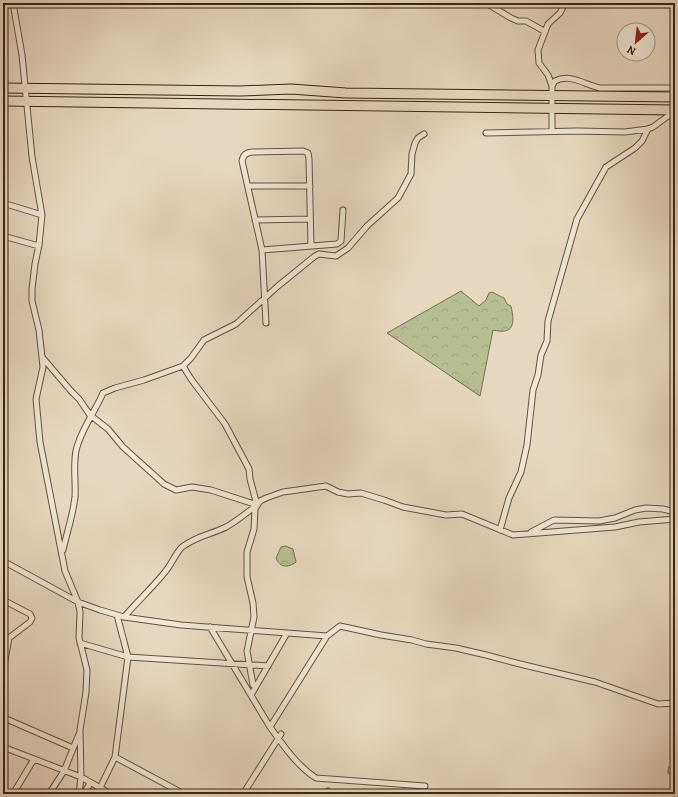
<svg xmlns="http://www.w3.org/2000/svg" width="678" height="797" font-family="Alegreya,serif">
  <style>
    .forest { fill: url(#forest-crowns); stroke: #787252 }
    .lines { fill: none; stroke-linecap: round; stroke-linejoin: round }
    .stream { stroke: #757d79; stroke-width: 1.5 }
    .street-casing { stroke: #64533e; stroke-width: 7 }
    .highway-casing { stroke: #382712; stroke-width: 11 }
    .street { stroke: #efe6d6; stroke-width: 5 }
    .highway { stroke: #e6d8c0; stroke-width: 9 }
  </style>
  <defs>
    <pattern id="forest-crowns" width="20" height="18" patternUnits="userSpaceOnUse"><rect width="20" height="18" fill="#b7be91"/><path d="M2 6a3 3 0 1 1 6 0M12 15a3 3 0 1 1 6 0" fill="none" stroke="#9ea37c"/></pattern>
  </defs>
  <rect width="100%" height="100%" fill="#e6d8c0"/>
  <filter id="stains"><feTurbulence type="fractalNoise" baseFrequency=".005" numOctaves="4"/><feColorMatrix values="0 0 0 0 .2 0 0 0 0 .09 0 0 0 0 .02 0 0 0 .5 -.17"/></filter>
  <radialGradient id="worn" r=".72"><stop offset=".6" stop-color="#630" stop-opacity="0"/><stop offset="1" stop-color="#630" stop-opacity=".3"/></radialGradient>
  <path class="forest" d="M 461,291 L 479,306 L 486,300 L 489,293 L 492,292 L 504,298 L 507,304 L 511,306 C 515,324 514,335 493,330 L 480,396 L 387,333 Z
    M 285,546 L 293,549 L 296,562 C 288,568 280,568 276,558 L 281,547 Z"/>
  <g class="lines">
    <path class="stream" d="M 669,767 L 668,772 L 675,780"/>
    <defs>
      <path id="street" d="M 13,3 L 22,55 L 32,157 L 42,215 L 39,245 L 35,264 L 32,289 L 32,301 L 39,330 L 43,367 L 36,399 L 40,442 L 65,571 L 78,602 L 80,612 L 79,638 L 87,670 L 86,692 L 80,730 L 81,777 L 79,794
        M 486,3 L 511,18 L 518,21 L 526,21 L 544,31
        M 552,86 L 555,81 C 571,73 585,85 600,88 L 675,88
        M 552,131 L 552,86 L 548,75 L 539,63 L 538,50 L 548,24 L 560,13 L 565,3
        M 486,133 L 578,131 L 625,132 L 648,129 L 653,127 L 675,111
        M 248,186 L 310,186
        M 3,203 L 42,215
        M 255,220 L 310,219
        M 3,236 L 39,246
        M 262,250 L 337,244 L 341,241 L 343,210
        M 266,323 L 262,250 L 242,161 C 243,155 247,152 253,152 L 303,151 L 308,153 L 309,159 L 311,246
        M 42,357 L 71,391 L 79,399 L 90,415 L 108,429 L 123,447 L 164,484 L 176,490 L 192,487 L 211,490 L 257,505
        M 183,366 L 191,379 L 225,424 L 249,469 L 250,479 L 257,505
        M 500,530 L 509,498 L 521,472 L 527,445 L 533,390 L 538,375 L 541,355 L 547,341 L 548,321 L 577,219 L 606,167 L 635,148 L 642,141 L 648,129
        M 531,532 L 554,520 L 599,521 L 615,518 L 635,510 L 646,508 L 663,509 L 675,512
        M 63,550 C 67,532 73,515 75,497 C 76,482 73,466 76,451 C 80,431 95,412 103,393 L 115,388 L 144,380 L 183,366 L 191,358 L 204,340 L 236,324 L 278,286 L 315,256 L 319,254 L 336,256 L 348,248 L 367,226 L 398,198 L 411,174 L 412,154 L 415,143 L 418,138 L 424,134
        M 3,561 L 78,602 L 100,610 L 124,617 L 181,625 L 327,636
        M 3,600 L 30,614 L 32,618 L 30,622 L 9,638 L 3,671 L 4,748
        M 124,617 C 137,602 152,588 165,572 C 172,564 175,554 182,547 C 198,535 210,535 226,527 C 237,521 246,513 256,506
        M 210,627 L 270,727 C 283,745 297,766 316,778 L 425,786
        M 80,643 L 128,657 L 268,666
        M 253,685 L 247,651 L 254,617 L 253,603 L 247,577 L 247,552 L 254,529 L 255,509 L 260,501 L 266,498 L 283,492 L 326,486 L 338,492 L 348,494 L 361,493 L 384,500 L 403,507 L 446,515 L 462,514 L 513,535 L 615,527 L 639,522 L 675,519
        M 251,695 L 287,633
        M 4,718 L 73,748
        M 270,727 L 327,636 L 340,626 L 381,635 L 412,640 L 426,644 L 456,648 L 486,655 L 516,663 L 595,682 L 658,704 L 675,703
        M 3,747 L 81,777 L 111,794
        M 115,757 L 184,794
        M 100,788 L 115,757 L 128,657 L 117,615
        M 328,791 L 330,794
        M 13,794 L 34,759
        M 49,794 L 64,771 L 79,734
        M 84,794 L 90,783
        M 243,794 L 281,734"/>
      <path id="highway" d="M 3,88 L 240,91 L 291,89 L 346,93 L 675,97
        M 3,101 L 675,110"/>
    </defs>
    <use href="#street" class="street-casing"/>
    <use href="#highway" class="highway-casing"/>
    <use href="#street" class="street"/>
    <use href="#highway" class="highway"/>
  </g>
  <rect width="678" height="797" fill="none" stroke="#e6d8c0" stroke-width="16"/>
  <rect x="4" y="4" width="670" height="789" fill="none" stroke="#382712" stroke-width="2"/>
  <rect x="8" y="8" width="662" height="781" fill="none" stroke="#382712"/>
  <g transform="translate(636 42) rotate(208)"><circle r="19" fill="#efe6d6" stroke="#a69a88"/>
  <path d="M0-3L7 15L0 10L-7 15Z" fill="#8f2418"/>
  <text y="-6" font-size="11" font-weight="bold" text-anchor="middle" fill="#382712">N</text>
  </g>
  <rect width="100%" height="100%" filter="url(#stains)"/>
  <rect width="100%" height="100%" fill="url(#worn)"/>
</svg>
